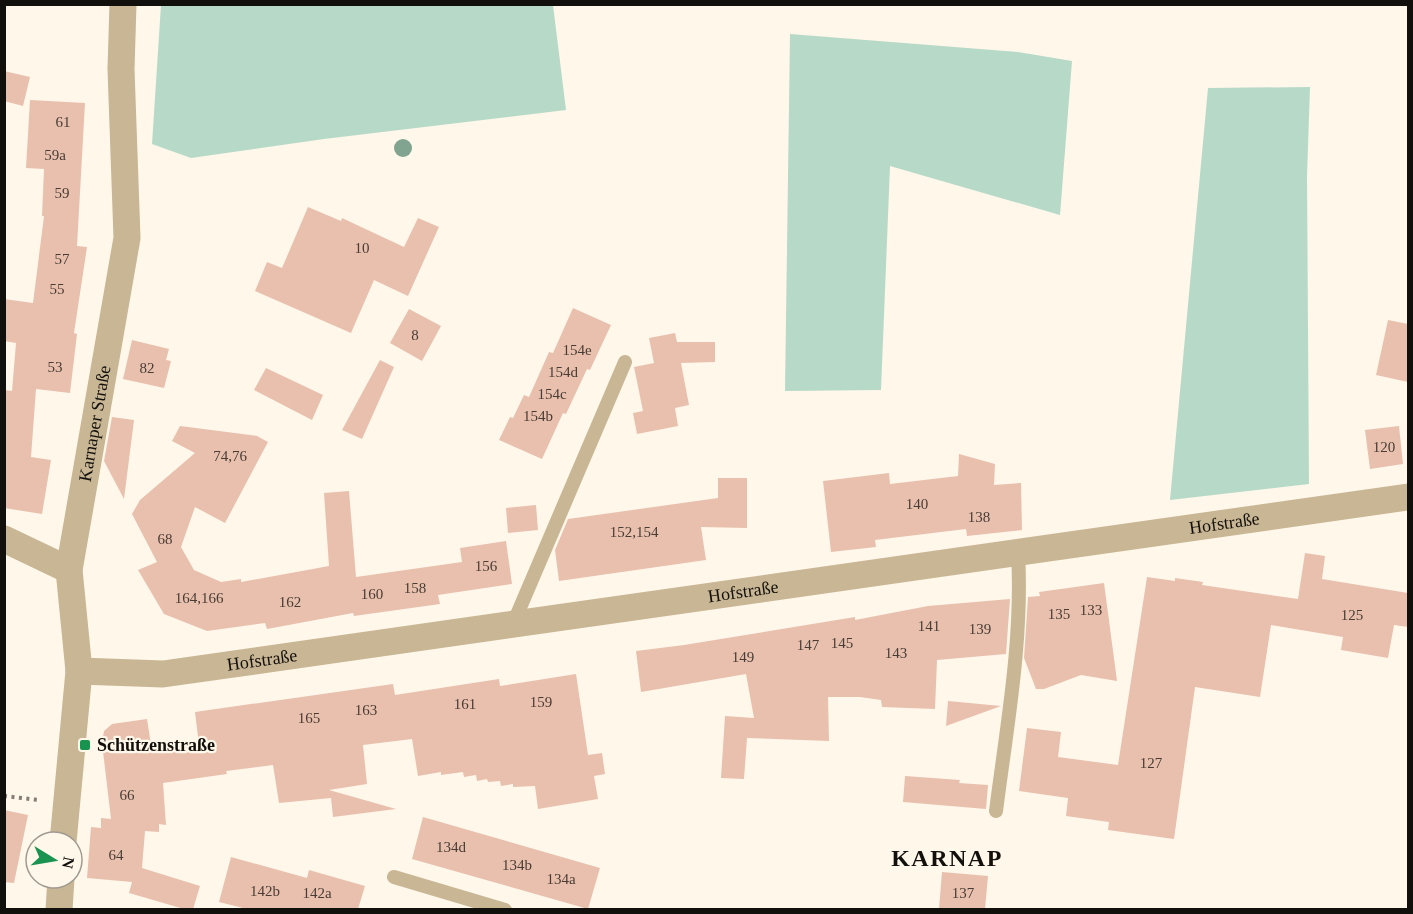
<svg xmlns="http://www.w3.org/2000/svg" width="1413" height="914" font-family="'Times New Roman',serif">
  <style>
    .green { fill: #b7d9c8 }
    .building { fill: #e9c0ae }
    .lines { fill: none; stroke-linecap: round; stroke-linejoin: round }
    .path { stroke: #827d75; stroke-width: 4; stroke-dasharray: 3 4.5; stroke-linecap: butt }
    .service { stroke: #c9b694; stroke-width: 14 }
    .minor { stroke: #c9b694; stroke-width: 27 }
    .tree { fill: #80a490 }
    .poi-dot { fill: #199350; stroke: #fef7ea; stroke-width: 2 }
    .labels { text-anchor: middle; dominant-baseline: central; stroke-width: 4.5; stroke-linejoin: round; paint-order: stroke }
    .number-label { font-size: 15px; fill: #483c34 }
    .street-label { font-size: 18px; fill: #12100c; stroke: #fef7ea }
    .poi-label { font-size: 18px; font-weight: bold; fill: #12100c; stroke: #fef7ea; text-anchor: start }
    .district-label { font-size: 24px; font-weight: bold; letter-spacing: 1.5px; fill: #12100c; stroke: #fef7ea }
  </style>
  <rect width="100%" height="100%" fill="#fef7ea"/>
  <path class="green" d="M 161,5 L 553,5 L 566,110 L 324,139 L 191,158 L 152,144 Z
    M 790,34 L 1018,52 L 1072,61 L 1060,215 L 890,166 L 881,390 L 785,391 Z
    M 1310,87 L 1307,176 L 1309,484 L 1170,500 L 1208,88 Z"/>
  <path class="building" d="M 4,71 L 30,77 L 23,106 L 4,101 Z
    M 30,100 L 85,103 L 77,246 L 87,247 L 74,333 L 77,334 L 70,393 L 36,389 L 31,457 L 51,460 L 42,514 L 4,508 L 4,390 L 12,391 L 16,343 L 4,341 L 4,299 L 33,303 L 44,216 L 42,216 L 44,169 L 26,168 Z
    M 308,207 L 341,221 L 342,218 L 404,247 L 418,218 L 439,227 L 408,296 L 374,280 L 351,333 L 255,291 L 267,262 L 282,268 Z
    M 573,308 L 611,325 L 590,370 L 587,369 L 566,414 L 563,413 L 542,459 L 499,440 L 510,417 L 513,418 L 524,395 L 529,397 L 549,352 L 553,353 Z
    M 409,309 L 441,326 L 422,361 L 390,343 Z
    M 1388,320 L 1408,324 L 1408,382 L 1376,375 Z
    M 675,333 L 677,342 L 715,342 L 715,362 L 681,363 L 689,405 L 675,408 L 678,426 L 637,434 L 633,413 L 643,411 L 634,367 L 654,363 L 649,338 Z
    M 132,340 L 169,349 L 166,360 L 171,361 L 164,388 L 123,379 Z
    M 380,360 L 394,367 L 362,439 L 342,430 Z
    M 266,368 L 323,395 L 312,420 L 254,390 Z
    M 112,417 L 134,420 L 124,499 L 104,461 Z
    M 180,426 L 257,436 L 268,442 L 225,523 L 195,507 L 181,547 L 194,570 L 221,582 L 241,579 L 241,582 L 329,566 L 324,493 L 349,491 L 356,577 L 462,562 L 460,548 L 506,541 L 512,584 L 438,595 L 440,604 L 354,616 L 353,613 L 267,629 L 265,623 L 207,631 L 164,614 L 138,570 L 157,562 L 132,514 L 140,500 L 195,453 L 172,441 Z
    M 1399,426 L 1403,464 L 1370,469 L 1365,430 Z
    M 959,454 L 995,464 L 994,485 L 1021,483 L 1022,530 L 967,536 L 966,529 L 875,540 L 876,547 L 831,552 L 823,481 L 889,473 L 890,484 L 958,476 Z
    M 718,478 L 747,478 L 747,528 L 701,527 L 706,560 L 559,581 L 555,550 L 568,519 L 718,498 Z
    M 536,505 L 538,530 L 508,533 L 506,508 Z
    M 1305,553 L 1325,556 L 1322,579 L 1408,593 L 1408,627 L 1394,625 L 1388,658 L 1341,650 L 1343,637 L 1271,625 L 1260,697 L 1195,687 L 1174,839 L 1108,830 L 1109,822 L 1066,816 L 1068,798 L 1019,791 L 1027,728 L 1061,732 L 1058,757 L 1118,765 L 1147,577 L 1175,581 L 1175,578 L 1203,582 L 1202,585 L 1298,599 Z
    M 1104,583 L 1117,681 L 1081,675 L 1044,689 L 1036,689 L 1024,658 L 1028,597 L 1040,596 L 1039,592 Z
    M 1010,599 L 1006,654 L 937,660 L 935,709 L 882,707 L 881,700 L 860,697 L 828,697 L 829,741 L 747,738 L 744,779 L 721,778 L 725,716 L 754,718 L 746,674 L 641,692 L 636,651 L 684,645 L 855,617 L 855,620 L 928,606 Z
    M 576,674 L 588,755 L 602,753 L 605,774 L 594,776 L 598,799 L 538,809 L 535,786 L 513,787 L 513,784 L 501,786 L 500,781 L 488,782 L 487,779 L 477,781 L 476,775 L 464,777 L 463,772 L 441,775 L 441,772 L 418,776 L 412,739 L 363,745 L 367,784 L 329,790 L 396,809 L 333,817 L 331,798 L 279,803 L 273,765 L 226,771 L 227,774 L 163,783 L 166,825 L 159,824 L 159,832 L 145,831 L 142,868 L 200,886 L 193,909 L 184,909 L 129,893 L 132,882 L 87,878 L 91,827 L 101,828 L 101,818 L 111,819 L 102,743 L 104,731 L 112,724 L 147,719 L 152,751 L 199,745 L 195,712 L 393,684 L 395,695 L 499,679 L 500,686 Z
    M 948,701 L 1001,706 L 946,726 Z
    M 905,776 L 960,780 L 959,783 L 988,785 L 986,809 L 903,802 Z
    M 4,810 L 28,815 L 14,883 L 4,882 Z
    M 423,817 L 600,868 L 588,909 L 412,859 Z
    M 231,857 L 307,878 L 309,870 L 365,886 L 358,909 L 247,909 L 219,902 Z
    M 942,872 L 988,876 L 985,909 L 939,909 Z"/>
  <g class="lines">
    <path class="path" d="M 4,796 L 39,800"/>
    <path class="service" d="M 513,624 L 625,362
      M 996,811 C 1007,725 1023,639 1018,553
      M 394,877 L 505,910"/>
    <g class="minor">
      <path d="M 4,539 L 69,570"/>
      <path id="s1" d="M 79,671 L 163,674 L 1408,497"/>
      <path id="s2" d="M 63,842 L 79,671 L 69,570 L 127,238 L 121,69 L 123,4"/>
      <path d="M 59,910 L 61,878"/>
    </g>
  </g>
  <circle class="tree" cx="403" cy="148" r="9"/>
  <rect class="poi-dot" x="79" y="739" width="12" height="12" rx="3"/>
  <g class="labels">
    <g class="number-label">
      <text x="63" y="122">61</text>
      <text x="55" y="155">59a</text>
      <text x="62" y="193">59</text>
      <text x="362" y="248">10</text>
      <text x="62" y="259">57</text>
      <text x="57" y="289">55</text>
      <text x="415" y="335">8</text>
      <text x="577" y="350">154e</text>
      <text x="55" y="367">53</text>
      <text x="147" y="368">82</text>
      <text x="563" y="372">154d</text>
      <text x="552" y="394">154c</text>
      <text x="538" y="416">154b</text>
      <text x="1384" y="447">120</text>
      <text x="230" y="456">74,76</text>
      <text x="917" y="504">140</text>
      <text x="979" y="517">138</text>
      <text x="634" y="532">152,154</text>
      <text x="165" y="539">68</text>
      <text x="486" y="566">156</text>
      <text x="415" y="588">158</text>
      <text x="372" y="594">160</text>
      <text x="199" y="598">164,166</text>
      <text x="290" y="602">162</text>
      <text x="1091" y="610">133</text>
      <text x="1059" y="614">135</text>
      <text x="1352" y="615">125</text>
      <text x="929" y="626">141</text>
      <text x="980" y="629">139</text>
      <text x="842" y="643">145</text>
      <text x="808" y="645">147</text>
      <text x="896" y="653">143</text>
      <text x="743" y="657">149</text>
      <text x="541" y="702">159</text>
      <text x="465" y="704">161</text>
      <text x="366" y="710">163</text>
      <text x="309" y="718">165</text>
      <text x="1151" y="763">127</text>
      <text x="127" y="795">66</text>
      <text x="451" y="847">134d</text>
      <text x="116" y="855">64</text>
      <text x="517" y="865">134b</text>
      <text x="561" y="879">134a</text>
      <text x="265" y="891">142b</text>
      <text x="317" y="893">142a</text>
      <text x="963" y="893">137</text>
    </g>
    <g class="street-label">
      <text stroke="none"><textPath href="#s2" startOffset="422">Karnaper Straße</textPath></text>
      <text stroke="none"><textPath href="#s1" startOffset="1156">Hofstraße</textPath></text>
      <text stroke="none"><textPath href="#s1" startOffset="670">Hofstraße</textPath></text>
      <text stroke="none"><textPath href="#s1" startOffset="184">Hofstraße</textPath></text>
    </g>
    <g class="poi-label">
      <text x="97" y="745">Schützenstraße</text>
    </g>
    <g class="district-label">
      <text x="947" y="858">KARNAP</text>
    </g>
  </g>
  <rect width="1413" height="914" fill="none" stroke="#12100c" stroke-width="12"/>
  <g transform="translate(54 860) rotate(101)"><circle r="28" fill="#fef7ea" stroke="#a09b91" stroke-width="1.5"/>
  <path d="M0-4.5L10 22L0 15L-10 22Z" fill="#199350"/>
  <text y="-9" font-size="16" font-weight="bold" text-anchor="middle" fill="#12100c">N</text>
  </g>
</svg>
